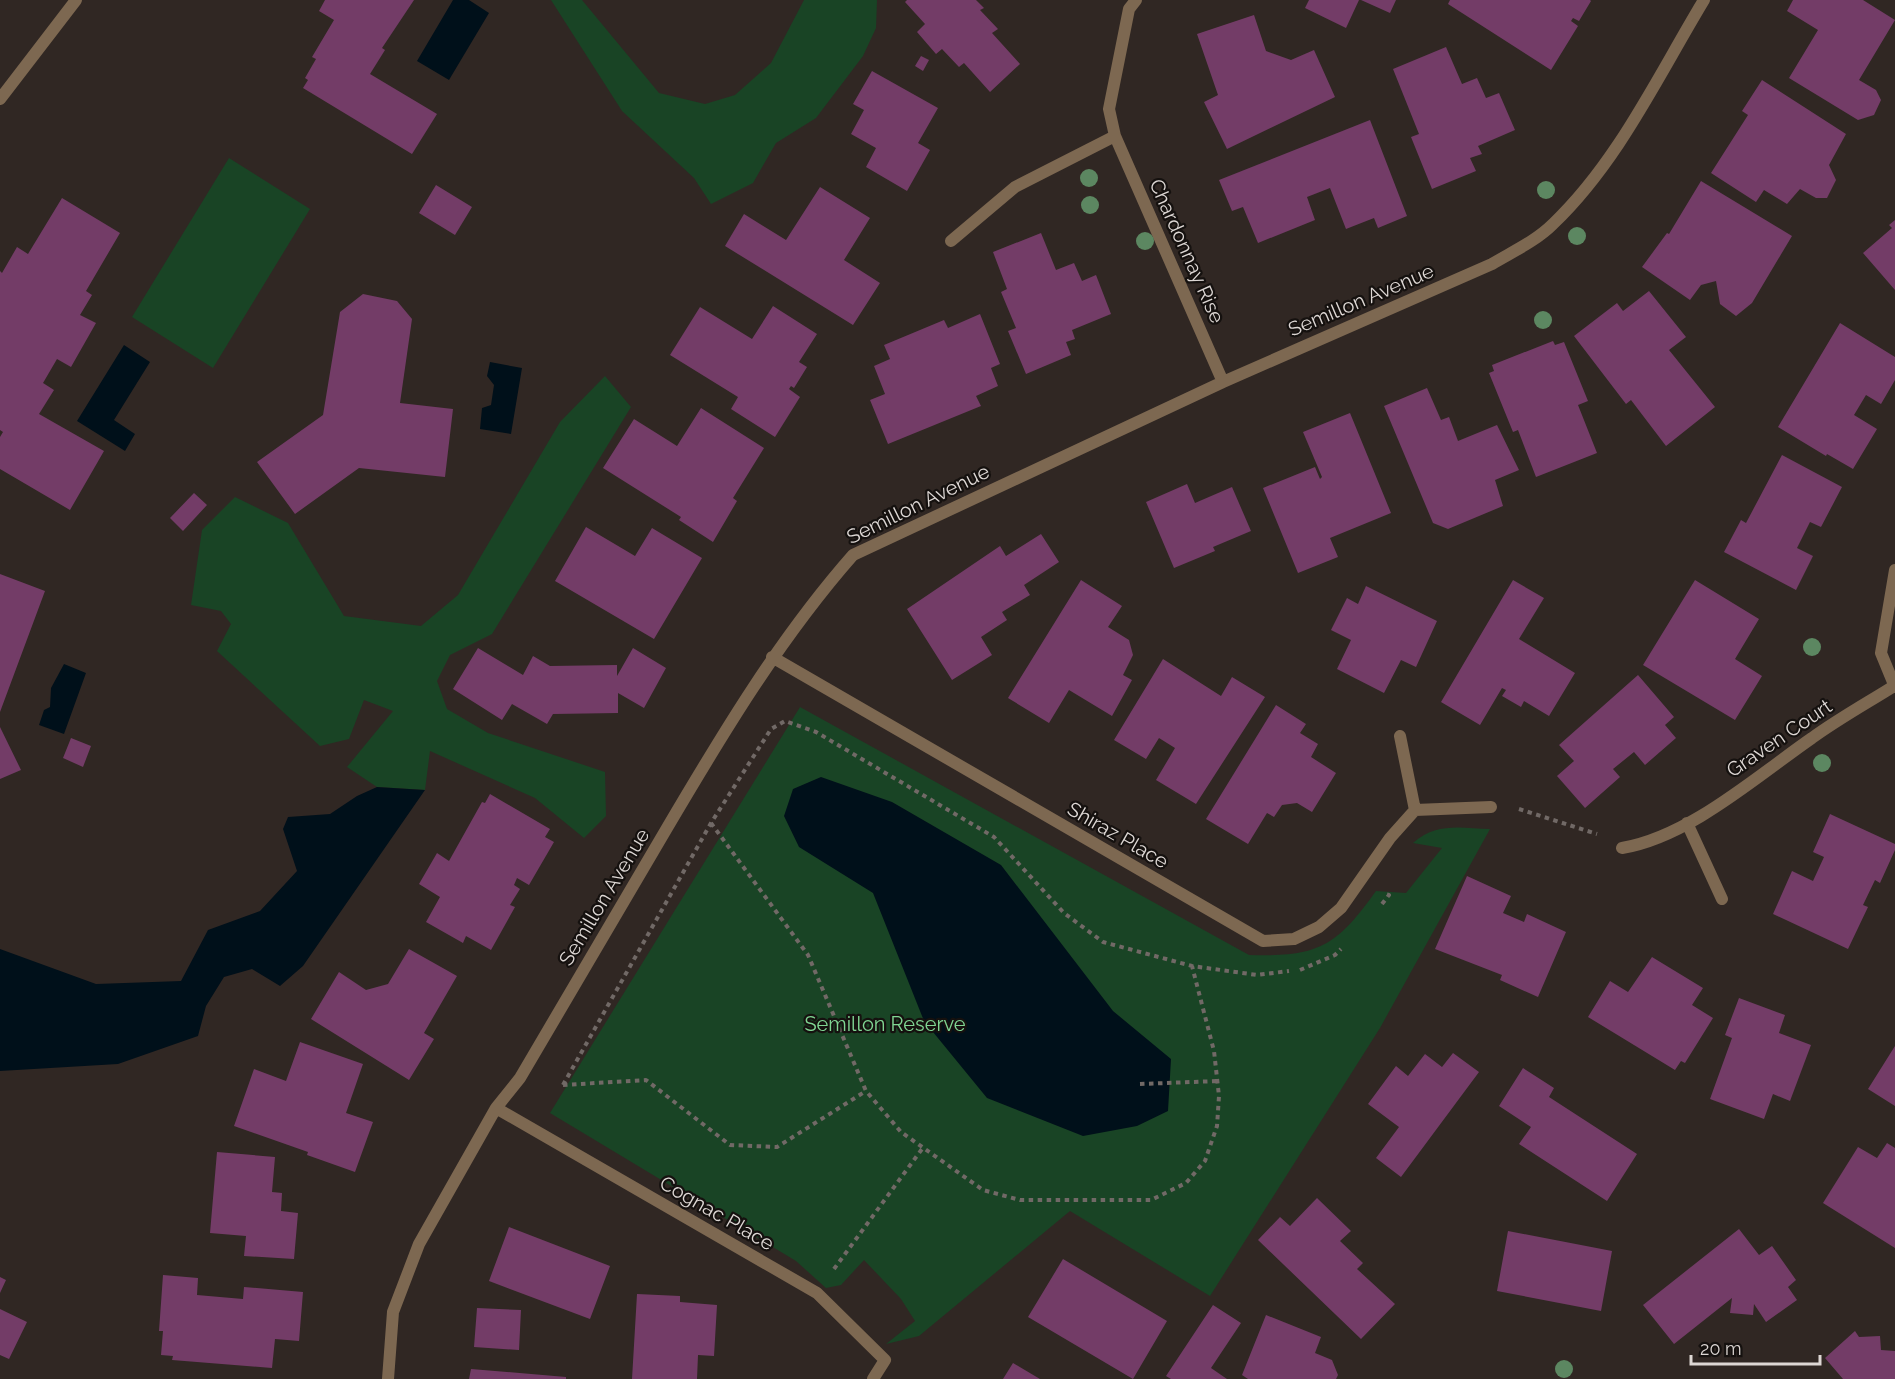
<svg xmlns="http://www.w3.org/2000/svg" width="1895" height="1379" font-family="Raleway,sans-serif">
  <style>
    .green { fill: #194425 }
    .water { fill: #00101a }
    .building { fill: #733c67 }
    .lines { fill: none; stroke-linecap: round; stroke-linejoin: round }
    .path { stroke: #716966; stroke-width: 4; stroke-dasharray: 4.5 4.5; stroke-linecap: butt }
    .minor { stroke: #7d6851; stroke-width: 12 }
    .tree { fill: #5c8761 }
    .labels { text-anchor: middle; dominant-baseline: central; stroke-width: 4.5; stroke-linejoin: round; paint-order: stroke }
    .street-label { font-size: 20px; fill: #ddd7d4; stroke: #15110f }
    .park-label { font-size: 20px; fill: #80d693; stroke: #15110f }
  </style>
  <rect width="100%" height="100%" fill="#302723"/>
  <path class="green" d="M 551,0 L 582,0 L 659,93 L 705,104 L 735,95 L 771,63 L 804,0 L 877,0 L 876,28 L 863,56 L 816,118 L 776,143 L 753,183 L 711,204 L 694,178 L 622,111 Z
    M 229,158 L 310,209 L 213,368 L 132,317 Z
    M 605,376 L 631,407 L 492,634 L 450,655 L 437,681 L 447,709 L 488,733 L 605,772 L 606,816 L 584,838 L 535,798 L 430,751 L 425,790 L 377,787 L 347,767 L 393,711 L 364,700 L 349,739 L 320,746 L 217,651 L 231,624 L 221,611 L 191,605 L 202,530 L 235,497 L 288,523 L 344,616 L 421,626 L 458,595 L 560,422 Z
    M 800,707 L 1249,955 C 1318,957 1336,947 1376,891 L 1406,893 L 1442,848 L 1413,843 C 1436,822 1461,828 1490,829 L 1380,1028 L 1210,1296 L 1070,1211 L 919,1336 L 886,1344 L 915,1321 L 901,1299 L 864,1260 L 841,1285 L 826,1288 L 796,1261 L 550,1113 Z"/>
  <path class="water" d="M 453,0 L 469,0 L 489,13 L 449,80 L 417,61 Z
    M 124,345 L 150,362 L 114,420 L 135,434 L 125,451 L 77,421 Z
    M 490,362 L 522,368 L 511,434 L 480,429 L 482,408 L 491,405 L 494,385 L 487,376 Z
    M 64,664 L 86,673 L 64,734 L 39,725 L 44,710 L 50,707 L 51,688 Z
    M 821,777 L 892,802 L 1001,865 L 1113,1011 L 1171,1059 L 1168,1111 L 1137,1126 L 1083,1136 L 987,1098 L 924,1021 L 873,893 L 799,847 L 784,816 L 793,789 Z
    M 377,787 L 425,790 L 303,966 L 280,986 L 252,969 L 224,977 L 206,1006 L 198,1036 L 118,1064 L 0,1071 L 0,949 L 96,984 L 181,981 L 208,930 L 260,911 L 297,871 L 283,829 L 288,817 L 330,814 L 357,796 Z"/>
  <path class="building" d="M 325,0 L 414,0 L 382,48 L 385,50 L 370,74 L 437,114 L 412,154 L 303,88 L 308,80 L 305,78 L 316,59 L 312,57 L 334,20 L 319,11 Z
    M 907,0 L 976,0 L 984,8 L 980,10 L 998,29 L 992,33 L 1020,64 L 990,92 L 964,63 L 959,67 L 942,49 L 936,54 L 917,32 L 925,24 L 905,2 Z
    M 1309,0 L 1359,0 L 1346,28 L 1305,8 Z
    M 1361,0 L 1396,0 L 1390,13 Z
    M 1450,0 L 1590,0 L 1591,1 L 1579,21 L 1573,18 L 1571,21 L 1578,26 L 1551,70 L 1448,4 Z
    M 1793,0 L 1863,0 L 1895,20 L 1859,80 L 1876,90 L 1881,100 L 1874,115 L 1858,120 L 1789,78 L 1818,30 L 1787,11 Z
    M 1254,15 L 1266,51 L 1291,60 L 1314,50 L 1335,97 L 1227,149 L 1204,102 L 1218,95 L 1197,34 Z
    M 1446,47 L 1462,84 L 1477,78 L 1486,98 L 1499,93 L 1515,130 L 1478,146 L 1482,154 L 1470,158 L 1476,171 L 1432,189 L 1411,137 L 1419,134 L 1393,69 Z
    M 921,56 L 929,60 L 923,71 L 915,66 Z
    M 872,71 L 938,108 L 918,143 L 930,150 L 907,191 L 866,167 L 876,148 L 851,134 L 864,110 L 853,104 Z
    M 1762,80 L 1846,134 L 1829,165 L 1836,180 L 1827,198 L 1816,198 L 1800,189 L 1787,204 L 1764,190 L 1756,202 L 1711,173 L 1748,115 L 1742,111 Z
    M 1370,120 L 1407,216 L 1378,228 L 1374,218 L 1346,229 L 1330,188 L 1307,197 L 1315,220 L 1258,243 L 1243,207 L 1232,211 L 1219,180 Z
    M 1701,181 L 1792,236 L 1752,303 L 1736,316 L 1720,304 L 1716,281 L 1701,285 L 1690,300 L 1642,267 L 1667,233 L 1669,234 Z
    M 436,185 L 472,207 L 455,235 L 419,213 Z
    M 820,187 L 870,218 L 844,260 L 880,283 L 853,325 L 725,246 L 744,214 L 786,240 Z
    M 62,198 L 120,233 L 86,291 L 92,295 L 80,315 L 96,323 L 71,367 L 57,359 L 43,383 L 54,390 L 39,414 L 104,451 L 70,510 L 0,469 L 0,437 L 3,432 L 0,430 L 0,271 L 2,273 L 17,247 L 28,254 Z
    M 1895,220 L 1895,290 L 1863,253 L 1892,228 L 1889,225 Z
    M 1041,233 L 1056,270 L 1074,263 L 1082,281 L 1096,275 L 1111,314 L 1072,330 L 1075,339 L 1066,342 L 1071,355 L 1026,374 L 1008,331 L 1016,328 L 1001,292 L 1007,289 L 993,252 Z
    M 1649,291 L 1686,337 L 1669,350 L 1715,407 L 1666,446 L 1631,400 L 1626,404 L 1574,336 L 1617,303 L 1623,311 Z
    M 363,294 L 397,301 L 412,319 L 400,403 L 453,409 L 445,477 L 359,468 L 295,514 L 257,462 L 323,415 L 340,312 Z
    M 773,306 L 817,334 L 799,362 L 807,367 L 794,388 L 791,386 L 789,389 L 800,397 L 775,437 L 731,409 L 738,397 L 670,355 L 700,307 L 752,339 Z
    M 980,314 L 1000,364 L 991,368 L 998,386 L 976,396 L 981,406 L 888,444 L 870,400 L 885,394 L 874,366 L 890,359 L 884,345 L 944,320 L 948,328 Z
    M 1840,323 L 1895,357 L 1895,380 L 1881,404 L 1866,395 L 1854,415 L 1877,429 L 1853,469 L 1827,454 L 1826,456 L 1778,427 Z
    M 1553,341 L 1555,345 L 1564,342 L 1588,401 L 1578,405 L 1597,453 L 1536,477 L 1518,430 L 1513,432 L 1489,373 L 1494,371 L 1492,365 Z
    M 1427,388 L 1441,420 L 1449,417 L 1458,441 L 1497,425 L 1519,470 L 1495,480 L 1503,506 L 1448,529 L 1433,523 L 1384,406 Z
    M 701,408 L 764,448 L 733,498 L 737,501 L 713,542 L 679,520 L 681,517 L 603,468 L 634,419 L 677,446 Z
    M 1350,413 L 1391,513 L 1330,538 L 1338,557 L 1298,573 L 1263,488 L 1315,467 L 1320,479 L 1322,477 L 1303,432 Z
    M 1782,455 L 1842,487 L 1821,527 L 1810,522 L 1797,548 L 1813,556 L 1796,590 L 1724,552 L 1741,520 L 1746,523 Z
    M 1187,484 L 1195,503 L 1232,487 L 1251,531 L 1213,547 L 1215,551 L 1174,568 L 1146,502 Z
    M 194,493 L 207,505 L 183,531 L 170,518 Z
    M 586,527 L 635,556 L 652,528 L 702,558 L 654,639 L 555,581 Z
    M 1041,534 L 1059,562 L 1024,585 L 1030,595 L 1002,612 L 1007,620 L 981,637 L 992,655 L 952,680 L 907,609 L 1000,546 L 1006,556 Z
    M 0,574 L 45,591 L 0,712 Z
    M 1081,580 L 1122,606 L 1108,627 L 1129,640 L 1133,655 L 1123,675 L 1132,680 L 1112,716 L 1069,690 L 1049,723 L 1008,698 Z
    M 1513,580 L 1544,598 L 1519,639 L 1575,673 L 1549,716 L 1524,701 L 1521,707 L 1502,696 L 1506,690 L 1502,688 L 1480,725 L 1441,702 Z
    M 1695,580 L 1759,619 L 1735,659 L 1762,676 L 1735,720 L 1643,665 Z
    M 1366,586 L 1437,621 L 1416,667 L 1401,660 L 1384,693 L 1337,669 L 1351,640 L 1331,630 L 1347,598 L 1358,604 Z
    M 478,648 L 523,675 L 533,656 L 550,666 L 617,665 L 617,676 L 633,648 L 666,668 L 644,708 L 618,693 L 618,713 L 553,714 L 547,724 L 512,704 L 502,720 L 453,689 Z
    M 1163,659 L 1221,696 L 1232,677 L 1265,697 L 1196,804 L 1156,780 L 1175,748 L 1159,738 L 1146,759 L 1114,740 Z
    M 1638,675 L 1674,717 L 1665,725 L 1676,738 L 1645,765 L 1634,752 L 1613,769 L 1620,777 L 1585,808 L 1557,776 L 1574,761 L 1559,745 Z
    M 1276,705 L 1306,724 L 1300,733 L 1318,744 L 1311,757 L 1336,773 L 1312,812 L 1297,803 L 1282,805 L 1274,817 L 1267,813 L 1248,844 L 1206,819 Z
    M 0,727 L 21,770 L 0,779 Z
    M 71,738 L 91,746 L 83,767 L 63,758 Z
    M 490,794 L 550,829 L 545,837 L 554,842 L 529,885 L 517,878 L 514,885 L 520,889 L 510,905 L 515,907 L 491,950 L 466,936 L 463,943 L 426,922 L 440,897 L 419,884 L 437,853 L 449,861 L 482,802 L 485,803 Z
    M 1830,814 L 1895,844 L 1895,850 L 1880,883 L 1875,880 L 1863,905 L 1868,907 L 1848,949 L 1773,914 L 1792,871 L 1813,881 L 1824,857 L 1813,852 Z
    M 1467,876 L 1511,896 L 1503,913 L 1524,922 L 1527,914 L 1566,932 L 1538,997 L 1500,980 L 1502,975 L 1435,949 Z
    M 409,949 L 457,976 L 424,1033 L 434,1039 L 409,1080 L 311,1019 L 339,972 L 366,990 L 388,984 Z
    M 1652,957 L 1703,988 L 1692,1005 L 1713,1018 L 1685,1063 L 1681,1061 L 1675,1070 L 1588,1017 L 1610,981 L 1628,992 Z
    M 1739,998 L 1785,1015 L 1779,1033 L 1811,1045 L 1790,1101 L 1773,1094 L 1764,1119 L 1710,1099 L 1732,1038 L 1725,1035 Z
    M 300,1042 L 363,1064 L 346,1113 L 373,1122 L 355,1172 L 307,1155 L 308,1152 L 234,1126 L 254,1069 L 286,1081 Z
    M 1895,1046 L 1895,1106 L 1868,1089 Z
    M 1453,1053 L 1479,1072 L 1401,1177 L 1376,1158 L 1399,1127 L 1368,1104 L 1396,1066 L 1408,1076 L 1425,1054 L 1442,1067 Z
    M 1523,1068 L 1554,1088 L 1549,1097 L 1637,1154 L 1607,1201 L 1519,1144 L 1531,1127 L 1499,1106 Z
    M 1887,1143 L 1895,1148 L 1895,1248 L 1823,1203 L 1858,1147 L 1877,1158 Z
    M 217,1152 L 275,1157 L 272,1192 L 282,1193 L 281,1211 L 298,1213 L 294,1259 L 244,1256 L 246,1236 L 210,1233 Z
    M 1317,1198 L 1351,1231 L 1340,1241 L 1363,1263 L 1357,1269 L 1395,1304 L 1361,1339 L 1258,1240 L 1280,1217 L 1290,1226 Z
    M 509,1227 L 610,1266 L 590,1319 L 489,1281 Z
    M 1739,1229 L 1759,1255 L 1772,1246 L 1796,1280 L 1788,1287 L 1797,1300 L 1766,1322 L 1754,1304 L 1753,1315 L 1730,1313 L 1732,1298 L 1674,1344 L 1643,1305 Z
    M 1508,1231 L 1612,1251 L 1601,1311 L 1497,1291 Z
    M 1063,1259 L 1167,1321 L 1133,1379 L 1028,1317 Z
    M 163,1275 L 198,1278 L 197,1295 L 243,1299 L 244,1287 L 303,1292 L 299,1341 L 275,1339 L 272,1368 L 172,1360 L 173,1356 L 161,1355 L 163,1331 L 159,1331 Z
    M 0,1277 L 6,1280 L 0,1293 Z
    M 637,1294 L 680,1296 L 680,1302 L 717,1305 L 714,1356 L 698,1355 L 697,1379 L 632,1379 Z
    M 1213,1305 L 1241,1323 L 1211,1368 L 1227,1379 L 1171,1379 L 1166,1376 Z
    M 477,1308 L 521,1310 L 519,1350 L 474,1347 Z
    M 0,1309 L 27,1322 L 9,1359 L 0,1355 Z
    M 1266,1315 L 1321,1337 L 1315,1353 L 1332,1360 L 1338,1375 L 1336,1379 L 1248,1379 L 1242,1375 Z
    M 1855,1331 L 1859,1337 L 1880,1336 L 1881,1350 L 1895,1351 L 1895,1379 L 1843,1379 L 1825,1358 Z
    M 1013,1363 L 1040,1379 L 1003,1379 Z
    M 471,1369 L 566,1377 L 566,1379 L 469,1379 Z"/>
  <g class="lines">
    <path class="path" d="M 1519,809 L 1597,834
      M 711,823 L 808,955 L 866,1091 L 901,1132 L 983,1190 L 1020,1200 L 1151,1200 L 1186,1183 L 1205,1161 L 1217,1126 L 1219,1096 L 1214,1051 L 1192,966
      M 1382,904 L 1389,895 L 1385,894
      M 1300,970 L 1335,955 L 1341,949
      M 1140,1084 L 1218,1081
      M 563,1085 L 711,823 L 771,729 L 785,721 L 816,732 L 994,837 L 1064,913 L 1103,942 L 1192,966 L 1257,975 L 1289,971
      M 563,1085 L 646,1080 L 730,1145 L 777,1147 L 866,1091
      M 834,1269 L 922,1149"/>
    <path class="minor" d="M 1136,0 L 1129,9 L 1109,109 L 1115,136 L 1223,382
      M 0,99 L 76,0
      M 951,241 L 1015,187 L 1115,136
      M 1895,570 L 1881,653 L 1895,687
      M 772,657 L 1263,941 L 1294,939 L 1319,927 L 1341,908 L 1390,838 L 1415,810 L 1400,736
      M 1415,810 L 1491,807
      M 1687,823 L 1722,899
      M 1622,848 C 1689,837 1757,776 1812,738 C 1838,719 1867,703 1894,686
      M 496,1108 L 817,1293 L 885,1360 L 873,1379
      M 388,1379 L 393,1312 L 419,1244 L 496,1108 L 520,1078 C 569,995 618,911 667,828 C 723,733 780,638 853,555 L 1223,382 L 1492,264 C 1512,252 1536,241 1553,224 C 1618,162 1658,76 1704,0"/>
  </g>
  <g class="tree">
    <circle cx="1089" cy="178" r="9"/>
    <circle cx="1546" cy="190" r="9"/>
    <circle cx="1090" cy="205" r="9"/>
    <circle cx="1577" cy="236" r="9"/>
    <circle cx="1145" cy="241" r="9"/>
    <circle cx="1543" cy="320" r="9"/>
    <circle cx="1812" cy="647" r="9"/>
    <circle cx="1822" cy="763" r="9"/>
    <circle cx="1564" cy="1369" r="9"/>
  </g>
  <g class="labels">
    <g class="street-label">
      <text transform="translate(1187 251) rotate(66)">Chardonnay Rise</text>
      <text transform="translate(1361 300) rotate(-23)">Semillon Avenue</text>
      <text transform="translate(918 504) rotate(-26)">Semillon Avenue</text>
      <text transform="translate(1779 738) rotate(-34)">Graven Court</text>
      <text transform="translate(1118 835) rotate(30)">Shiraz Place</text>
      <text transform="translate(604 897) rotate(-59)">Semillon Avenue</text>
      <text transform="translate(717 1213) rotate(30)">Cognac Place</text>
    </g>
    <g class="park-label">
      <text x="885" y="1024">Semillon Reserve</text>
    </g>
  </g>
  <path d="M1691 1355v9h129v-9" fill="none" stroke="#ddd7d4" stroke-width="3"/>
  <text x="1700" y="1355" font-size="18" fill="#ddd7d4" stroke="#15110f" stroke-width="4.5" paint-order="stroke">20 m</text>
</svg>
